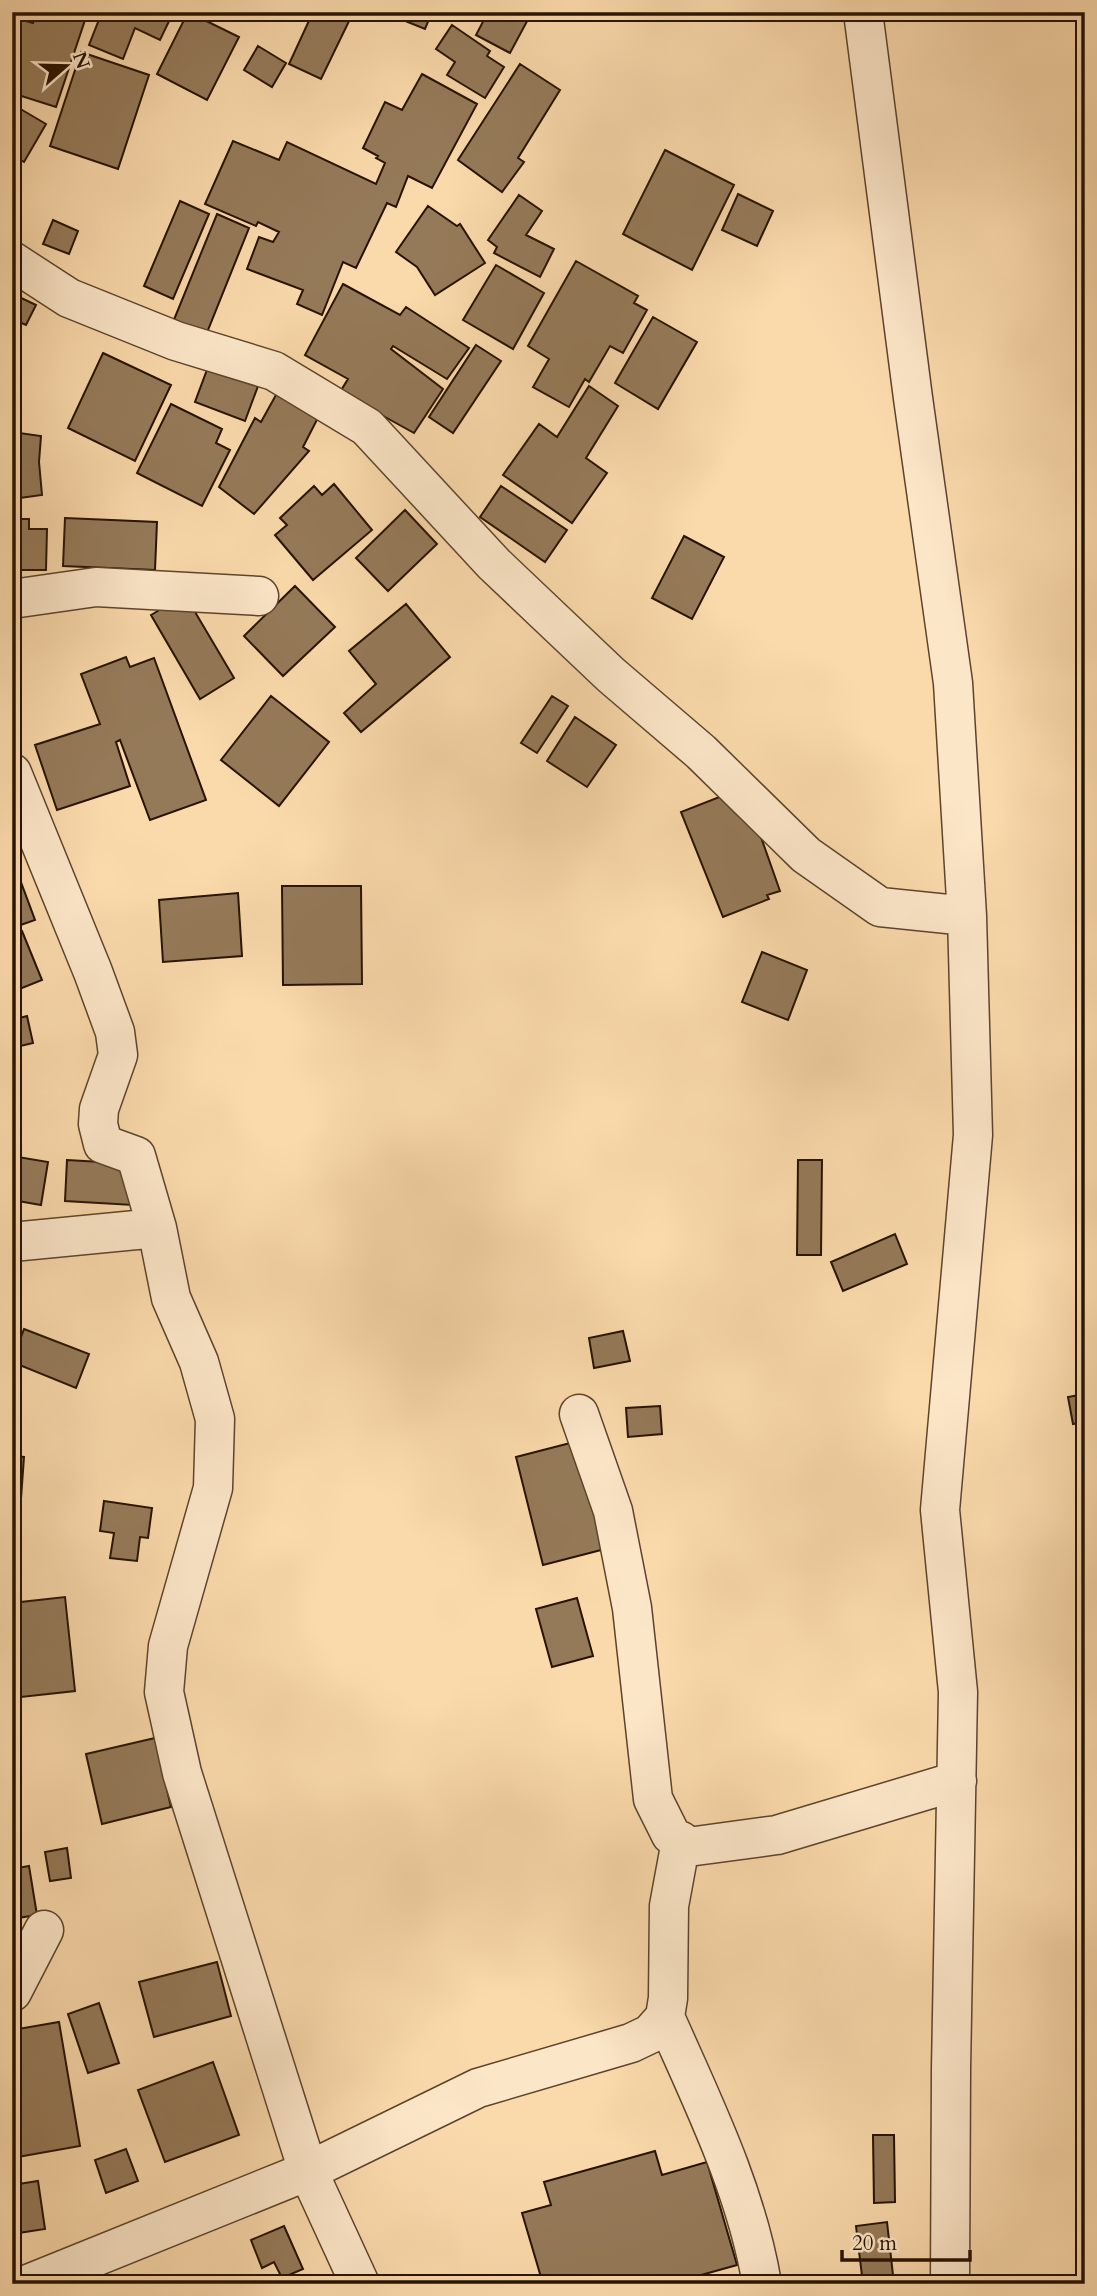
<svg xmlns="http://www.w3.org/2000/svg" width="1097" height="2296" font-family="Cardo,serif">
  <style>
    .building { fill: #957a59; stroke: #281301; stroke-width: 2 }
    .lines { fill: none; stroke-linecap: round; stroke-linejoin: round }
    .minor-casing { stroke: #5c442c; stroke-width: 41 }
    .minor { stroke: #fce6c8; stroke-width: 38 }
  </style>
  <rect width="100%" height="100%" fill="#fad9ab"/>
  <filter id="stains"><feTurbulence type="fractalNoise" baseFrequency=".00286" numOctaves="4"/><feColorMatrix values="0 0 0 0 .2 0 0 0 0 .09 0 0 0 0 .02 0 0 0 .5 -.17"/></filter>
  <radialGradient id="worn" r=".72"><stop offset=".6" stop-color="#630" stop-opacity="0"/><stop offset="1" stop-color="#630" stop-opacity=".3"/></radialGradient>
  <path class="building" d="M 37,12 L 62,12 L 85,20 L 56,107 L 12,93 L 12,81 L 17,67 L 12,66 L 12,26 L 15,18 L 33,23 Z
    M 102,12 L 165,12 L 172,15 L 160,40 L 135,28 L 123,59 L 89,45 Z
    M 188,12 L 239,37 L 207,100 L 157,74 Z
    M 313,12 L 345,12 L 352,15 L 321,79 L 289,64 Z
    M 383,12 L 432,12 L 425,29 Z
    M 488,12 L 532,12 L 510,53 L 476,35 Z
    M 452,25 L 490,51 L 487,56 L 504,67 L 485,98 L 447,75 L 455,62 L 436,49 Z
    M 258,46 L 286,63 L 272,87 L 244,70 Z
    M 81,52 L 149,75 L 118,169 L 50,146 Z
    M 520,64 L 560,90 L 518,158 L 524,162 L 502,192 L 458,160 Z
    M 422,74 L 477,104 L 432,188 L 408,176 L 396,207 L 387,203 L 356,268 L 343,262 L 322,315 L 297,304 L 303,290 L 247,269 L 259,237 L 273,242 L 279,232 L 258,222 L 256,226 L 205,204 L 233,141 L 279,160 L 287,142 L 376,184 L 385,163 L 376,158 L 378,156 L 363,148 L 385,102 L 402,110 Z
    M 12,104 L 46,124 L 24,162 L 12,155 Z
    M 665,150 L 734,185 L 692,270 L 623,234 Z
    M 738,194 L 773,211 L 757,246 L 722,230 Z
    M 519,195 L 542,211 L 526,235 L 554,249 L 540,277 L 494,253 L 497,247 L 488,240 Z
    M 180,201 L 209,214 L 173,299 L 144,286 Z
    M 428,206 L 457,226 L 460,224 L 485,263 L 435,295 L 417,267 L 396,252 Z
    M 217,214 L 249,228 L 204,340 L 171,327 Z
    M 53,220 L 78,231 L 69,254 L 43,244 Z
    M 576,261 L 638,296 L 634,303 L 647,310 L 623,353 L 610,346 L 589,382 L 585,379 L 569,407 L 533,387 L 549,359 L 528,346 Z
    M 496,265 L 544,293 L 513,349 L 463,320 Z
    M 343,284 L 400,315 L 406,307 L 469,348 L 447,379 L 393,346 L 391,349 L 443,389 L 414,433 L 340,392 L 348,379 L 305,355 Z
    M 15,295 L 36,305 L 26,325 L 12,319 L 12,303 Z
    M 653,317 L 697,342 L 658,409 L 615,383 Z
    M 476,345 L 501,361 L 453,433 L 429,417 Z
    M 103,353 L 171,385 L 135,461 L 68,428 Z
    M 211,359 L 261,378 L 245,421 L 195,402 Z
    M 282,384 L 324,406 L 303,447 L 309,451 L 254,514 L 219,487 L 255,418 L 261,422 Z
    M 589,386 L 618,406 L 586,458 L 607,473 L 572,523 L 503,475 L 539,424 L 557,437 Z
    M 171,404 L 222,429 L 216,443 L 230,450 L 202,506 L 137,473 Z
    M 12,432 L 41,436 L 39,462 L 42,495 L 12,499 Z
    M 334,484 L 372,530 L 313,580 L 275,535 L 287,525 L 280,518 L 314,486 L 322,495 Z
    M 501,486 L 567,530 L 545,562 L 480,517 Z
    M 405,510 L 437,544 L 388,591 L 356,558 Z
    M 65,518 L 157,522 L 155,570 L 63,566 Z
    M 12,519 L 29,519 L 29,529 L 47,529 L 46,570 L 12,570 Z
    M 684,536 L 724,557 L 692,619 L 652,598 Z
    M 295,586 L 335,627 L 283,676 L 244,636 Z
    M 185,595 L 234,678 L 200,699 L 151,615 Z
    M 406,604 L 450,657 L 361,732 L 344,713 L 376,684 L 349,651 Z
    M 126,657 L 130,667 L 154,658 L 206,800 L 150,820 L 120,740 L 116,742 L 130,786 L 57,810 L 35,745 L 100,724 L 81,674 Z
    M 271,696 L 329,742 L 279,806 L 221,760 Z
    M 552,696 L 568,706 L 537,753 L 521,743 Z
    M 575,717 L 616,745 L 587,787 L 547,761 Z
    M 727,794 L 734,811 L 750,806 L 780,891 L 767,895 L 769,899 L 723,917 L 681,812 Z
    M 12,858 L 35,920 L 12,928 Z
    M 282,886 L 361,886 L 362,984 L 283,985 Z
    M 238,893 L 242,956 L 163,962 L 159,900 Z
    M 22,931 L 42,980 L 12,992 L 12,934 Z
    M 762,952 L 807,970 L 788,1020 L 742,1002 Z
    M 27,1016 L 33,1043 L 12,1048 L 12,1020 Z
    M 12,1156 L 48,1162 L 41,1205 L 12,1200 Z
    M 67,1160 L 135,1164 L 133,1205 L 65,1201 Z
    M 798,1160 L 822,1160 L 821,1255 L 797,1255 Z
    M 895,1234 L 907,1264 L 843,1291 L 831,1262 Z
    M 24,1329 L 89,1354 L 76,1388 L 12,1362 Z
    M 623,1331 L 630,1361 L 594,1368 L 589,1338 Z
    M 1085,1394 L 1085,1422 L 1073,1424 L 1068,1397 Z
    M 660,1406 L 662,1434 L 628,1437 L 626,1408 Z
    M 578,1441 L 605,1549 L 543,1565 L 516,1457 Z
    M 12,1456 L 24,1457 L 17,1554 L 12,1553 Z
    M 104,1501 L 152,1508 L 148,1538 L 140,1537 L 137,1561 L 110,1558 L 114,1533 L 100,1531 Z
    M 65,1597 L 75,1691 L 12,1698 L 12,1603 Z
    M 577,1598 L 593,1656 L 552,1667 L 536,1609 Z
    M 155,1738 L 171,1807 L 102,1824 L 86,1754 Z
    M 67,1848 L 71,1878 L 50,1881 L 45,1852 Z
    M 29,1866 L 37,1915 L 12,1919 L 12,1869 Z
    M 217,1962 L 231,2016 L 154,2037 L 139,1982 Z
    M 99,2003 L 119,2063 L 88,2073 L 68,2014 Z
    M 59,2022 L 80,2146 L 12,2158 L 12,2030 Z
    M 213,2062 L 239,2135 L 165,2162 L 138,2090 Z
    M 873,2135 L 894,2135 L 895,2202 L 874,2203 Z
    M 126,2149 L 138,2181 L 106,2193 L 95,2160 Z
    M 655,2151 L 662,2175 L 707,2162 L 737,2265 L 669,2284 L 543,2284 L 522,2213 L 551,2205 L 544,2182 Z
    M 38,2181 L 45,2229 L 12,2234 L 12,2185 Z
    M 887,2222 L 894,2284 L 863,2284 L 856,2226 Z
    M 284,2226 L 303,2269 L 282,2278 L 274,2262 L 262,2268 L 251,2240 Z"/>
  <g class="lines">
    <defs>
      <path id="minor" d="M 863,12 L 913,398 L 953,683 L 967,916 L 973,1135 L 940,1510 L 958,1692 L 951,2069 L 950,2284
        M 12,261 L 69,298 L 176,341 L 274,371 L 367,427 L 494,564 L 611,675 L 701,752 L 806,855 L 880,907 L 967,916
        M 12,599 L 96,587 L 259,596
        M 12,773 L 93,972 L 115,1032 L 118,1055 L 99,1109 L 98,1124 L 103,1144 L 136,1156 L 157,1228 L 171,1298 L 199,1362 L 215,1419 L 213,1488 L 168,1646 L 164,1692 L 182,1773 L 308,2171 L 360,2284
        M 12,1242 L 157,1228
        M 579,1414 L 613,1511 L 632,1608 L 653,1799 L 671,1835 L 688,1847 L 777,1835 L 957,1781
        M 12,1992 L 44,1930
        M 665,2017 C 703,2103 746,2189 762,2284
        M 28,2284 L 308,2171 L 478,2088 L 631,2043 L 650,2034 L 665,2017 L 668,1998 L 669,1906 L 681,1841"/>
    </defs>
    <use href="#minor" class="minor-casing"/>
    <use href="#minor" class="minor"/>
  </g>
  <rect width="1097" height="2296" fill="none" stroke="#fad9ab" stroke-width="42"/>
  <rect x="14" y="14" width="1069" height="2268" fill="none" stroke="#281301" stroke-width="3.5"/>
  <rect x="21" y="21" width="1055" height="2254" fill="none" stroke="#281301" stroke-width="2"/>
  <g transform="translate(66 66) rotate(70)" stroke="#fce6c8" stroke-width="5" paint-order="stroke">
  <path d="M0-5L12 26L0 18L-12 26Z" fill="#281301"/>
  <text y="-10" font-size="19" font-weight="bold" text-anchor="middle" fill="#281301">N</text>
  </g>
  <path d="M842 2250v10h128v-10" fill="none" stroke="#281301" stroke-width="3.5"/>
  <text x="852" y="2250" font-size="21" fill="#281301" stroke="#fce6c8" stroke-width="5" paint-order="stroke">20 m</text>
  <rect width="100%" height="100%" filter="url(#stains)"/>
  <rect width="100%" height="100%" fill="url(#worn)"/>
</svg>
